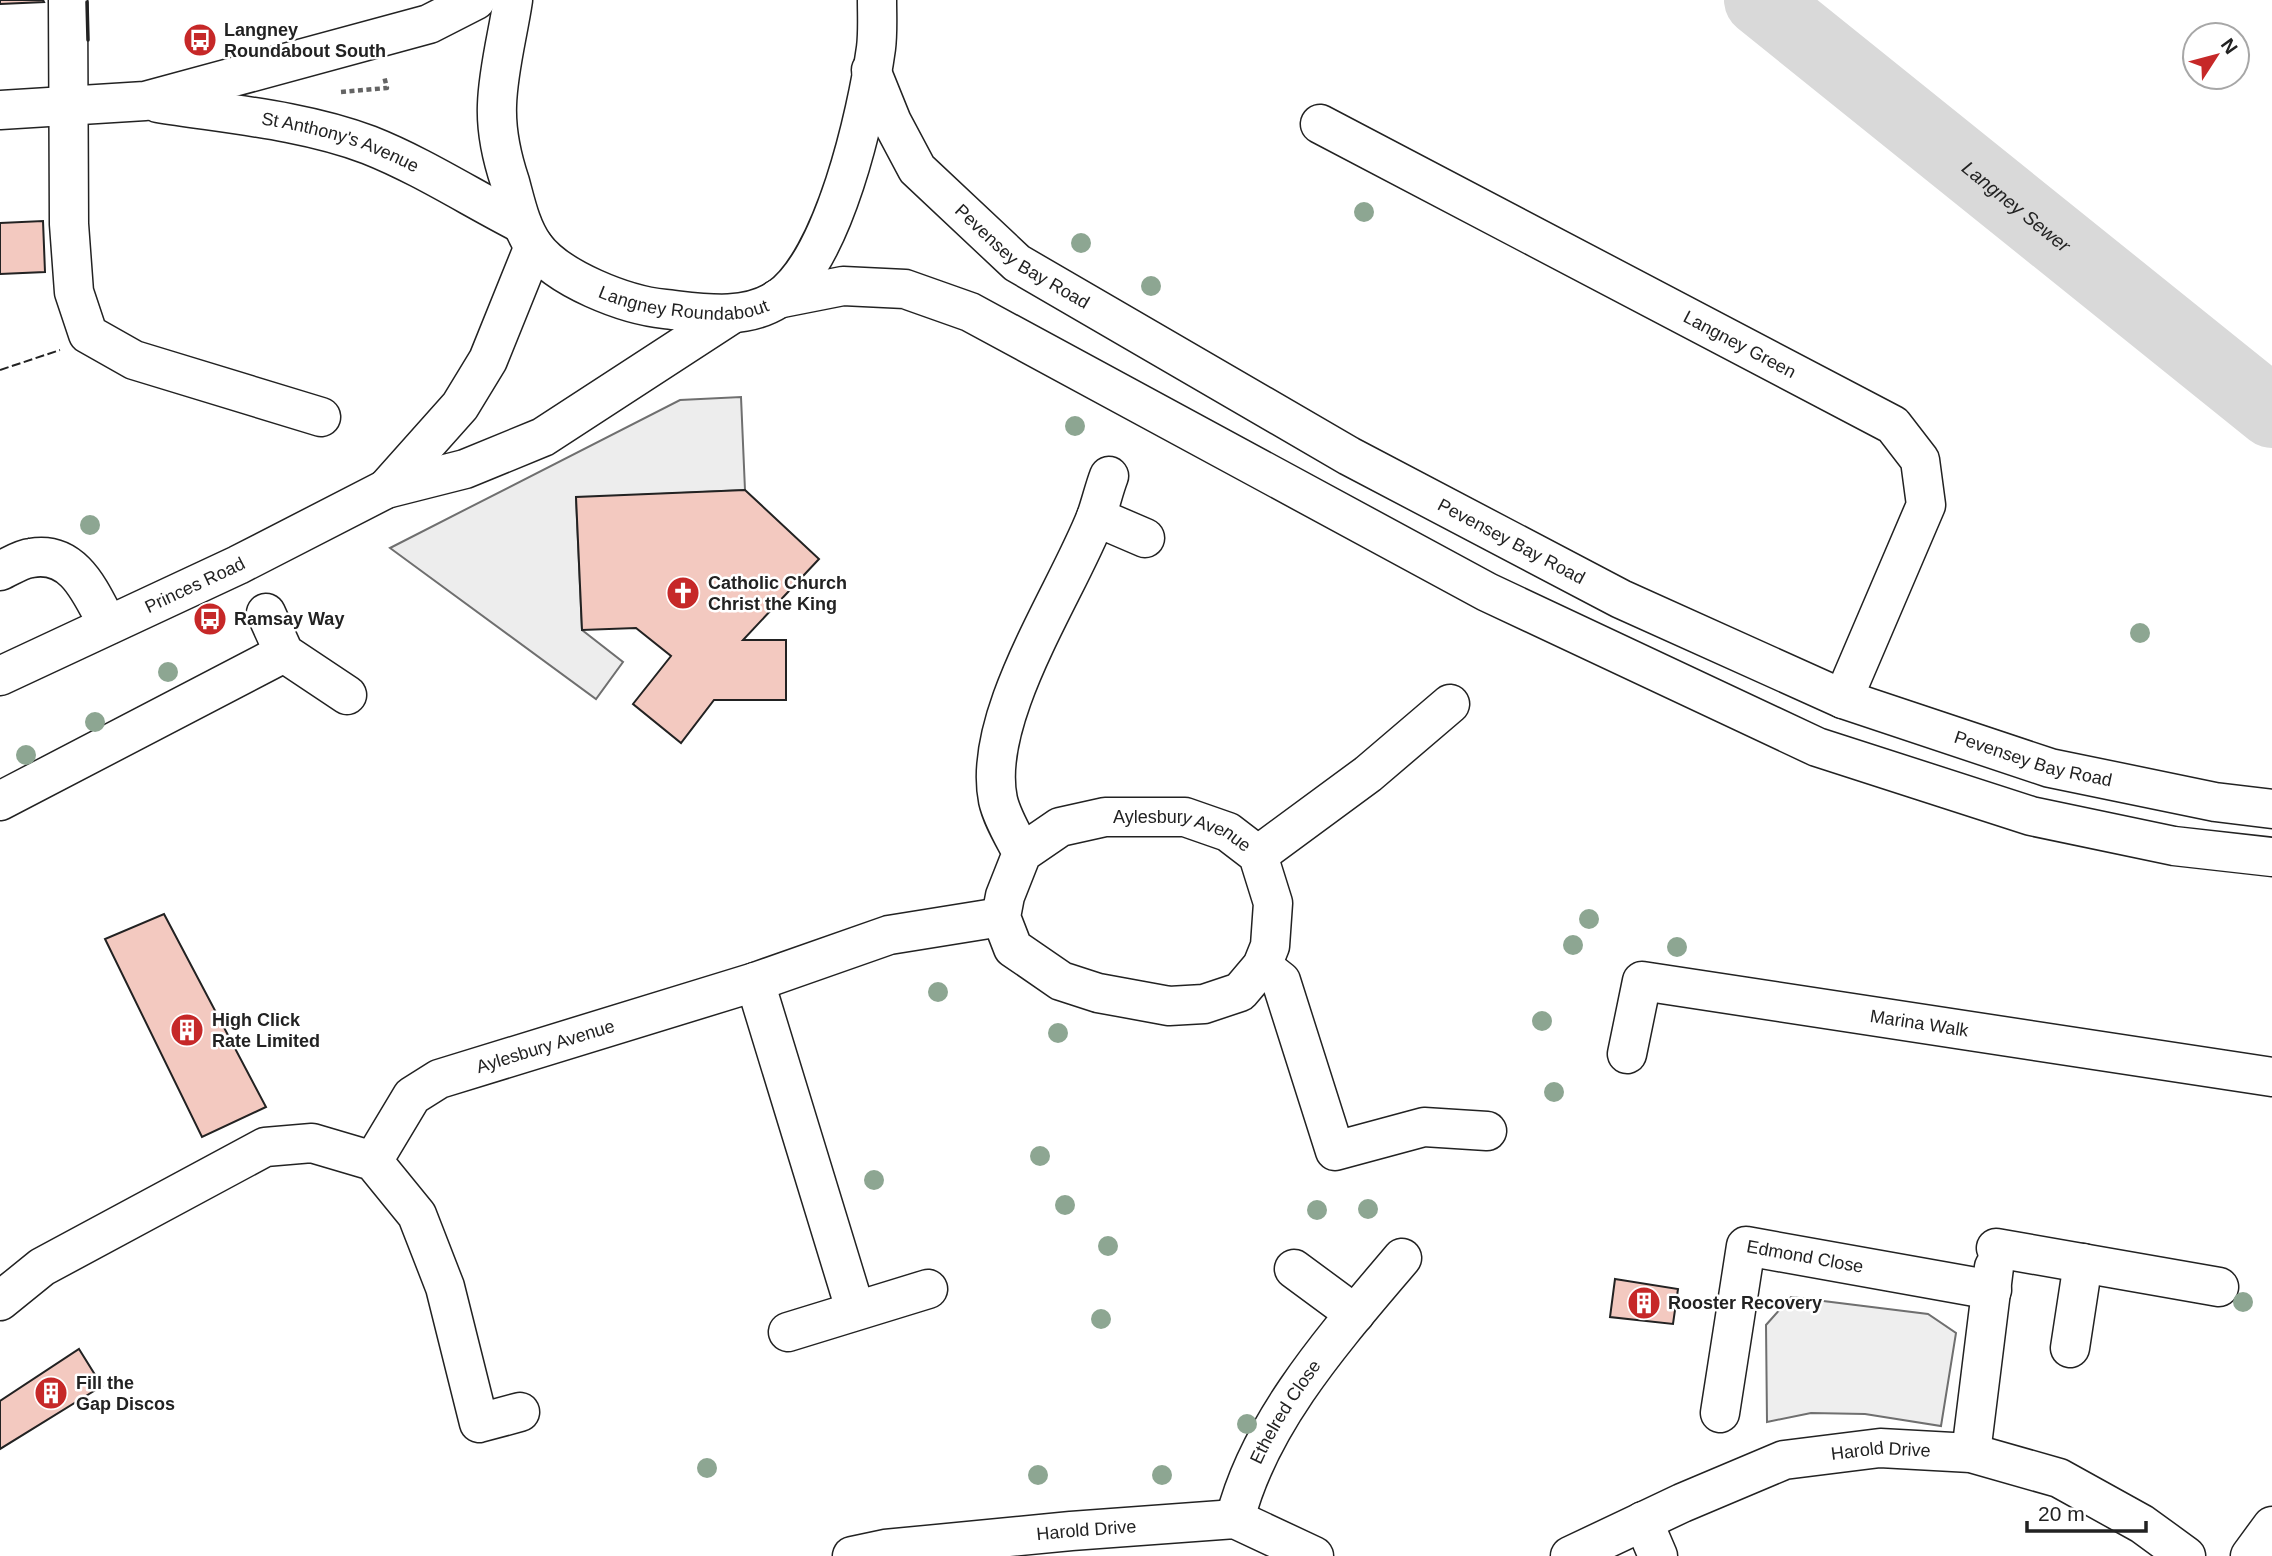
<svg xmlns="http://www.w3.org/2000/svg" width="2272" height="1556" font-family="Helvetica,sans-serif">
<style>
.green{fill:#eee;stroke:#6f6f6f;stroke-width:2}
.parking{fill:#ededed;stroke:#6f6f6f;stroke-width:2}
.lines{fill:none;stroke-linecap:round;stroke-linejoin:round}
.river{stroke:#d9d9d9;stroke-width:72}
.building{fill:#f3c9c0;stroke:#222;stroke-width:2}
.minor-casing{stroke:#222;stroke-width:41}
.major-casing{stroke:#222;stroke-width:41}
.path{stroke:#646464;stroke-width:4.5;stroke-dasharray:5 3.5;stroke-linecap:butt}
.minor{stroke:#fff;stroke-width:38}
.major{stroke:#fff;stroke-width:38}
.fence{stroke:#222;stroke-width:2;stroke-dasharray:9 3.5;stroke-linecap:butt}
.wall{stroke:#222;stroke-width:3.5}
.tree{fill:#8da692}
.labels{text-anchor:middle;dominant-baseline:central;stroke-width:5;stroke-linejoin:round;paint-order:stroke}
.poi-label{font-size:18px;font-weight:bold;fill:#222;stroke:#fff;text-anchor:start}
.street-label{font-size:18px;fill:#222;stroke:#fff}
.water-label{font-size:19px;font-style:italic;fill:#222;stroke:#fff}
</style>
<rect width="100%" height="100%" fill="#fff"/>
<path class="green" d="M1791,1297L1928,1314L1956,1333L1941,1426L1865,1414L1811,1413L1767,1422L1766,1325Z"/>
<path class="parking" d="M741,397L745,490L576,498L582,630L623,662L596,699L390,548L680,400Z"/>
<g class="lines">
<path class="river" id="s1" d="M1760,0L2272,412"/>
</g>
<g class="building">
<path d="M0,0H43L44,2L0,4Z"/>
<path d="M43,221L45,272L0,274V223Z"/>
<path d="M745,490L819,559L743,640H786V700H714L681,743L633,704L671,656L636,628L582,630L576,497Z"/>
<path d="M164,914L266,1107L202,1137L105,939Z"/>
<path d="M1615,1279L1678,1289L1673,1324L1610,1317Z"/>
<path d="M79,1349L102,1386L0,1449V1401Z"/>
</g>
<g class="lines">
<defs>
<g id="minor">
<path d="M68,0L69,224L74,292L88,334L134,360L321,417"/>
<path id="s2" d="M1320,124L1893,425L1920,460L1926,505L1843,699"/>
<path d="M386,489L460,406L488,360L534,246"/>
<path d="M1096,517L1145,538"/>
<path d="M0,571C9,567 21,559 31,558C75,550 91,594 108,625"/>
<path d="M266,613L284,653L347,695"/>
<path id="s3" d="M0,676L238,565L386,489L465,469L543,437L729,316"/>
<path d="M0,801L284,653"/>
<path id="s4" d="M1022,853L1060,827L1105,817H1185L1228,832L1258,855L1273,903L1270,946L1262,966L1240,992L1204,1004L1169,1006L1098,993L1061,981L1013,948L1001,917L1005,896L1022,853C1014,837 1002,818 998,800C981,717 1066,594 1096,517C1101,503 1104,489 1109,476"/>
<path d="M1258,855L1368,774L1450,704"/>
<path d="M1262,966L1281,981L1335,1151L1424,1127L1487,1131"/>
<path d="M755,982L855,1309"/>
<path id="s5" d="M1627,1054L1642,981L2272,1077"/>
<path id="s6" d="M373,1161L412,1096L439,1079L755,982L889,935L1001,917"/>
<path d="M1996,1248L2219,1287"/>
<path d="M1294,1269L1355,1314"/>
<path d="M0,1301L42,1267L265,1147L312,1143L373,1161L417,1215L445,1287L479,1423L520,1412"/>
<path d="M788,1332L928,1289"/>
<path d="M2070,1348L2083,1263"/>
<path id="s7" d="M1720,1413L1746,1246L1992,1290"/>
<path d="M1971,1453L1994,1267"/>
<path id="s8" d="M1235,1519C1260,1420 1337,1335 1402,1258"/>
<path d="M1643,1521L1658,1556"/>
<path id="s9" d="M852,1556L885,1549L1071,1531L1235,1519L1314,1556"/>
<path id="s10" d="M1570,1556L1682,1503L1784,1460L1880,1448L1971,1453L2059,1478L2142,1524L2186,1556"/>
<path d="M2250,1556L2272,1526"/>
</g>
<g id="major">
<path id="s11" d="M513,0C508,34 498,70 497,105C496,131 502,158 510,182C516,204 521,228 534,246C558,279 625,305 665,309C702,313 744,321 778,299C834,261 867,113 876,48C878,32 877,16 877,0"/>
<path id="s12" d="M871,70L892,122L917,169L1017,263L1349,456L1621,599L1843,699L2050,768L2215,802L2272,809"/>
<path id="s13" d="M158,103C227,114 303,120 369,145C422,166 471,198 522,224"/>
<path d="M0,110L145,101L429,24L476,0"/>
<path d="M777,299L843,286L905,289L970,312L1487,592L1817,747L2031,816L2174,846L2272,857"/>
</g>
</defs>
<use href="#minor" class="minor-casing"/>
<use href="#major" class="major-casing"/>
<path class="path" d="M341,92L387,88L384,76"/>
<use href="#minor" class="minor"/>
<use href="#major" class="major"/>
<path class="fence" d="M0,370L60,350"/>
<path class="wall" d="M87,2L88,40"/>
</g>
<g class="tree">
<circle cx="1364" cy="212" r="10"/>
<circle cx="1081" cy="243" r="10"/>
<circle cx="1151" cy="286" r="10"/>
<circle cx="1075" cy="426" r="10"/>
<circle cx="90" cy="525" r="10"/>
<circle cx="2140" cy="633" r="10"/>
<circle cx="168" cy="672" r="10"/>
<circle cx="95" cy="722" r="10"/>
<circle cx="26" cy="755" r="10"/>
<circle cx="1589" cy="919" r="10"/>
<circle cx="1573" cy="945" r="10"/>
<circle cx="1677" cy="947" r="10"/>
<circle cx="938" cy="992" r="10"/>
<circle cx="1542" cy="1021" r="10"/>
<circle cx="1058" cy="1033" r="10"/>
<circle cx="1554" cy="1092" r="10"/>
<circle cx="1040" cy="1156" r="10"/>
<circle cx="874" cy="1180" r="10"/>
<circle cx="1065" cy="1205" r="10"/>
<circle cx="1368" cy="1209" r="10"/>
<circle cx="1317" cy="1210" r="10"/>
<circle cx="1108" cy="1246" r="10"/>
<circle cx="2243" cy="1302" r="10"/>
<circle cx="1101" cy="1319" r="10"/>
<circle cx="1247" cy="1424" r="10"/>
<circle cx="707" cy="1468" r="10"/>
<circle cx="1038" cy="1475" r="10"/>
<circle cx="1162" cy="1475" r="10"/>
</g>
<defs>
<symbol id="bus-disc" viewBox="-11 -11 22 22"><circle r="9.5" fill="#c62828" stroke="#fff"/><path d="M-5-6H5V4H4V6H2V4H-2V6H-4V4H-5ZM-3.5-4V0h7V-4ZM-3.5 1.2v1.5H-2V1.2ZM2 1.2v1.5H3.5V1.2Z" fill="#fff"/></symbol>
<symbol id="church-disc" viewBox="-11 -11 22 22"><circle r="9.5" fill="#c62828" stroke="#fff"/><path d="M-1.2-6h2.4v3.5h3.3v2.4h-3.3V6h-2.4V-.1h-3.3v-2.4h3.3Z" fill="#fff"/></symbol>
<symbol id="building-disc" viewBox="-11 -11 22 22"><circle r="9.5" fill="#c62828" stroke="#fff"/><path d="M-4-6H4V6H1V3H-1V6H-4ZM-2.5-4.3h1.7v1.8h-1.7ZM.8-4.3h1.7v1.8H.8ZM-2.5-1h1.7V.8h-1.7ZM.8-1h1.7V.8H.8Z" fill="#fff"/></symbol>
</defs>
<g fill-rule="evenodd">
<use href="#bus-disc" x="181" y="21" width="38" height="38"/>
<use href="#church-disc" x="664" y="574" width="38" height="38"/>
<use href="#bus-disc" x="191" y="600" width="38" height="38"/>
<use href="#building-disc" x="168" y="1011" width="38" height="38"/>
<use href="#building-disc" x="1625" y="1284" width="38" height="38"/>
<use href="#building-disc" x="32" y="1374" width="38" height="38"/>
</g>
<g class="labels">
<g class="poi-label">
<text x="224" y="30">Langney<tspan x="224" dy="21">Roundabout South</tspan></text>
<text x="708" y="583">Catholic Church<tspan x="708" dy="21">Christ the King</tspan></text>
<text x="234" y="619">Ramsay Way</text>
<text x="212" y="1020">High Click<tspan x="212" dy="21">Rate Limited</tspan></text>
<text x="1668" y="1303">Rooster Recovery</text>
<text x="76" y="1383">Fill the<tspan x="76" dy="21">Gap Discos</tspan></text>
</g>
<g class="street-label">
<text stroke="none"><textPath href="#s13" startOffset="187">St Anthony's Avenue</textPath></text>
<text stroke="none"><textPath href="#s12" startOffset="247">Pevensey Bay Road</textPath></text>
<text stroke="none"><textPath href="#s11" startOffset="420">Langney Roundabout</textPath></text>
<text stroke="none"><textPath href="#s2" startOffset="474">Langney Green</textPath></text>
<text stroke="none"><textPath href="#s12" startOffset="814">Pevensey Bay Road</textPath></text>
<text stroke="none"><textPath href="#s3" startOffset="215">Princes Road</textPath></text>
<text stroke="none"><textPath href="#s12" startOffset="1381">Pevensey Bay Road</textPath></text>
<text stroke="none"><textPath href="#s4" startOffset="172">Aylesbury Avenue</textPath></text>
<text stroke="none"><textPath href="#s5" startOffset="355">Marina Walk</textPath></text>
<text stroke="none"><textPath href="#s6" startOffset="219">Aylesbury Avenue</textPath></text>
<text stroke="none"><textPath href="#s7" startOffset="229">Edmond Close</textPath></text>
<text stroke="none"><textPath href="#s8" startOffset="119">Ethelred Close</textPath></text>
<text stroke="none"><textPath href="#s10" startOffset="332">Harold Drive</textPath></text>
<text stroke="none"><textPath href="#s9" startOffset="236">Harold Drive</textPath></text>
</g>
<g class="water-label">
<text stroke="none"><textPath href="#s1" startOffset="329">Langney Sewer</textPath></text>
</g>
</g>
<g transform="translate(2216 56) rotate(54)"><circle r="33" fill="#ffffff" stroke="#a7a7a7" stroke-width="2"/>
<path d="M0-5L12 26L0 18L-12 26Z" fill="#c62828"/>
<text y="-10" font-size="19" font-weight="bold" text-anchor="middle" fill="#222222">N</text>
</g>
<path d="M2027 1521v10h119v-10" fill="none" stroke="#222222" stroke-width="3.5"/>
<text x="2038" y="1521" font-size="21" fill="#222222" stroke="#ffffff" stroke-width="5" paint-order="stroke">20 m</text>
</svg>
